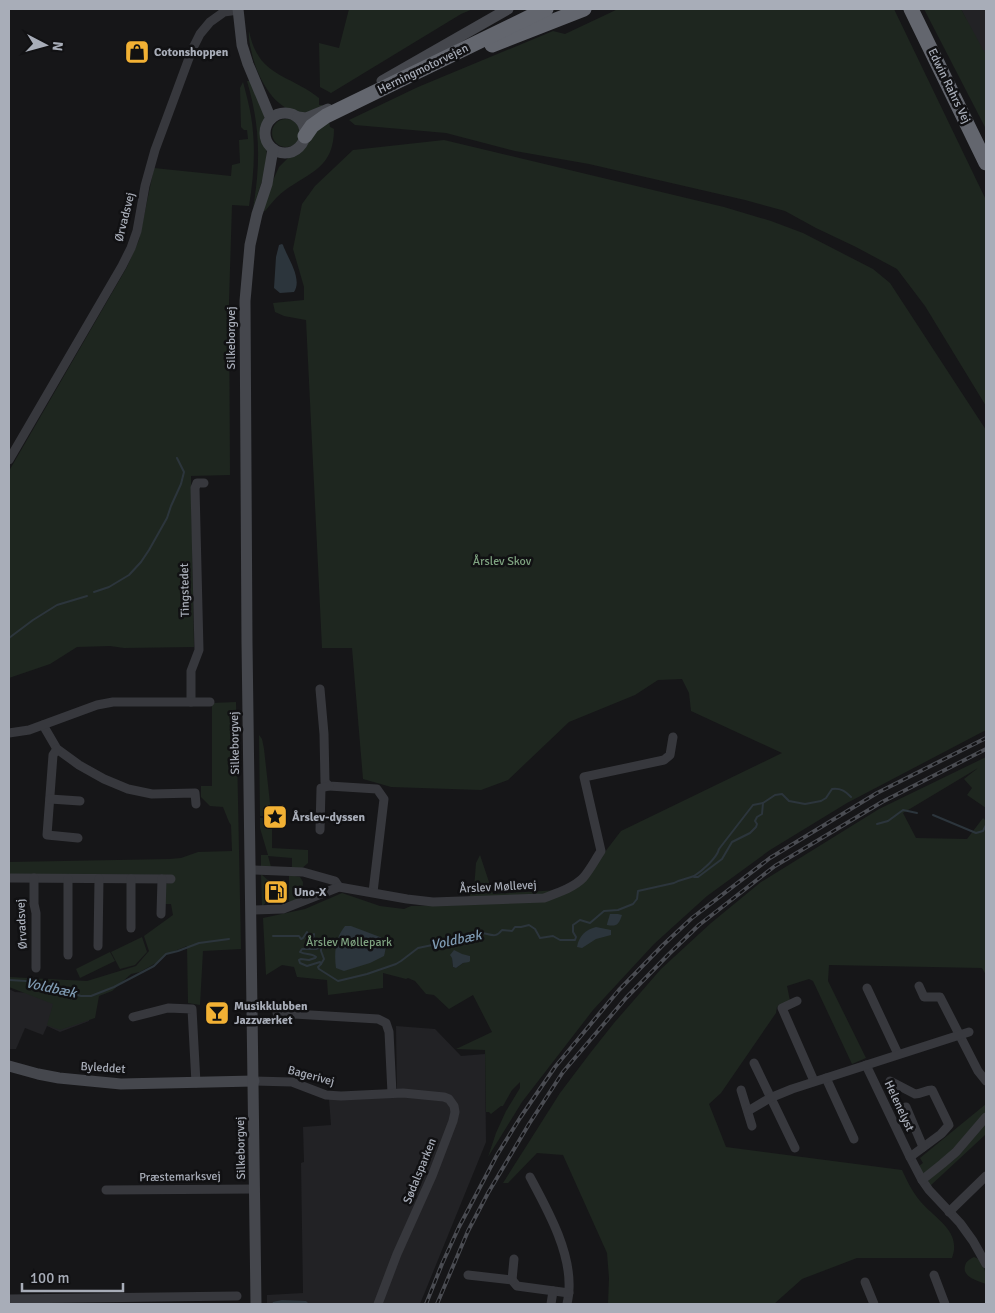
<svg xmlns="http://www.w3.org/2000/svg" width="995" height="1313" font-family="Signika,sans-serif">
<style>
.built{fill:#222225}
.green{fill:#1e261f;fill-rule:evenodd}
.water{fill:#2c353c}
.lines{fill:none;stroke-linecap:round;stroke-linejoin:round}
.stream{stroke:#2c353c;stroke-width:2}
.street{stroke:#37383d;stroke-width:9}
.secondary{stroke:#45474d;stroke-width:11}
.highway{stroke:#63666e;stroke-width:15}
.rail-casing{stroke:#4a4c52;stroke-width:4}
.rail{stroke:#111113;stroke-width:2;stroke-dasharray:5.5;stroke-linecap:butt}
.labels{text-anchor:middle;dominant-baseline:central;stroke-width:5;stroke-linejoin:round;paint-order:stroke}
.poi-label{font-size:12px;font-weight:bold;fill:#a8adb8;stroke:#111113;text-anchor:start}
.street-label{font-size:12px;fill:#a8adb8;stroke:#111113}
.park-label{font-size:12px;fill:#7fa381;stroke:#111113}
.water-label{font-size:14px;font-style:italic;fill:#7f9bb3;stroke:#111113}
</style>
<rect width="100%" height="100%" fill="#161618"/>
<g class="built">
<path d="M961,9H986V60Z"/>
<path d="M9,989L15,992L60,995L92,1005L89,1021L60,1032L47,1026L43,1035L25,1028L16,1049H9Z"/>
<path d="M396,1026L435,1029L461,1056L485,1054L486,1142L420,1304H267V1295L303,1293L301,1163L304,1162L303,1127L331,1125L329,1099L397,1096Z"/>
</g>
<g class="green">
<path d="M349,9H473L461,14L331,93L320,87L319,43L339,48Z"/>
<path d="M618,9H894L986,200V406L925,306L897,269L856,247L816,228L785,211L745,200L589,164L515,151L446,133L355,125L349,120L418,87L553,31L565,34Z"/>
<path d="M924,9H961L986,55V129Z"/>
<path d="M249,31C258,75 284,73 315,95L319,98V105H322L323,108C286,126 262,90 253,58C251,49 248,40 249,31Z"/>
<path d="M247,81H253L263,102L265,122L263,127L262,136L267,147L265,172L253,208C261,163 260,125 247,81Z"/>
<path d="M243,82C246,93 249,105 251,116C256,146 254,176 249,206L232,205L229,301L230,475L191,476L194,647L124,648L110,646L77,647L50,664L9,678V471L127,267L139,240L154,168L231,176L232,165L240,163L239,140L248,139L247,130H244L241,127L240,88Z"/>
<circle cx="286" cy="133" r="14"/>
<path d="M329,121L330,127L334,129C334,168 310,172 284,191C276,197 271,204 265,211H263L270,187L279,167L289,157L300,152L306,146L310,133Z"/>
<path d="M444,140L724,207L771,221L803,233L873,269L890,283L986,430V730L847,803L770,850L707,896L654,944L593,1010L522,1102L488,1157L496,1133L506,1111L520,1088V1082L512,1090L503,1106H501L491,1114L489,1112H486L485,1050L456,1049L492,1032L473,995L449,1009L434,995L426,994L415,981L408,978L406,979L383,973V988L328,995L327,980L297,977L294,967L282,965L266,975L263,918L305,909L342,893L380,906L404,909L411,906L449,905L467,900L474,889L476,863L480,855L493,894L559,890L588,874L621,831L782,753L691,711L689,693L682,679L658,680L635,695L569,722L508,780L481,790L391,787L363,779L352,648H322L306,320L284,316L275,312L273,303L304,300V287L293,249L302,204L315,186L353,150ZM455,951L462,955L470,956V960L463,963L456,968L453,967L452,958Z"/>
<path d="M236,702L241,949L203,951L200,1005L188,1003L187,946L167,954L156,963L140,972L131,974L112,991L99,996L95,1018L60,1030L47,1025L53,1004L9,987V977L87,981L136,966L149,951L144,936L173,915L171,904H165V884L172,883V875L9,874V862L170,859L181,858L198,852L232,851L231,825L229,822L223,807L210,806L201,797V786H212V703Z"/>
<path d="M259,735L262,739L264,749L271,812L279,813L287,821L272,822V848L308,850V863L301,869L292,868V858L268,856L271,867L261,866V855H268L260,828V818H272L271,816H260Z"/>
<path d="M986,757V808L967,795L972,788L964,779L978,768L903,813L916,838L967,839L983,818L986,821V975L982,968L829,965L828,981L866,1058L852,1064L813,981L809,979L787,986L790,1001L777,1007L776,1013L721,1093L709,1104L726,1147L902,1170C907,1181 912,1191 920,1201C935,1219 962,1231 952,1258H857L802,1279L774,1304H608L609,1278L607,1253L563,1155L537,1153L508,1183H503L560,1093L591,1052L614,1023L661,969L711,923L761,882L879,809Z"/>
<path d="M261,874L269,881V899L262,907Z"/>
<path d="M289,875L300,877L303,882L302,898L289,902Z"/>
<path d="M142,937L147,952L135,965L120,969L111,952Z"/>
<path d="M110,952L115,961L80,978L76,969Z"/>
<path d="M986,1104V1112L949,1154L926,1174L922,1173L919,1166L923,1163L920,1158Z"/>
<path d="M986,1120V1134L930,1186L928,1183L929,1178Z"/>
<path d="M974,1257C985,1260 986,1274 986,1284C978,1281 962,1277 965,1266C966,1261 970,1259 974,1257Z"/>
</g>
<g class="water">
<path d="M282,244L283,245C287,257 303,279 294,292L280,293L274,288L276,257L279,245Z"/>
<path d="M610,914H618L622,915C619,924 617,927 607,925V924Z"/>
<path d="M345,926H351L380,937C387,943 386,948 384,956L370,963L344,971L336,968C334,953 335,938 345,926Z"/>
<path d="M596,927L611,930V935L596,939L582,948L577,947C579,936 585,930 596,927Z"/>
<path d="M454,950L462,954L470,956V961L469,962L463,963L456,968L453,967L452,958L450,955Z"/>
<path d="M282,1300L306,1301L309,1304H272L273,1302Z"/>
</g>
<g class="lines">
<g class="stream">
<path d="M94,592L109,587L129,575L141,562L149,550L167,518L171,506L181,484L184,472L177,458"/>
<path d="M9,638L33,620L57,605L87,596"/>
<path d="M933,815L976,833L983,831L986,825"/>
<path d="M877,824L888,821L903,810L917,813"/>
<path d="M694,877H698L722,859L732,842L750,833L756,827L757,824L755,821L757,817L762,814L763,803"/>
<path d="M273,936H299L301,939L303,938L307,932L308,935L307,940L309,942L314,934L313,943H315L320,939L321,940V947L316,949H302L300,952C305,955 312,953 316,957L315,958L309,960L301,959L299,960L300,963L307,966L320,962L321,964L318,967L319,969L338,981L367,974L396,964L401,961L418,948L461,939H472L483,933C492,935 496,938 502,930L512,931L515,927H521L529,925L535,929L540,938L553,936L560,940H575L576,937L573,932V925L580,920L590,923L604,911L618,910L633,904L637,899L638,891L674,883C681,879 687,879 694,876C702,871 717,858 719,849L753,805L763,803L775,795L782,794L789,801L805,804L821,801L826,798L832,789C841,788 845,791 851,797"/>
<path d="M321,948V951L324,959L321,964"/>
<path d="M9,980L26,981L81,996H91L114,987L154,966L166,954L178,951L199,943L229,939"/>
</g>
<g class="street">
<path d="M9,460L122,266L131,248L137,231L145,186L155,150L192,50L200,34L210,22L224,12L238,10"/>
<path d="M320,689L324,734L325,782L329,786L377,789L384,799L373,892"/>
<path d="M191,702V671L199,650L195,488L197,483H204"/>
<path d="M43,725L57,749L79,765L104,779L128,789L152,794L195,793L196,804"/>
<path d="M9,733L29,730L97,705L113,702H210"/>
<path d="M57,749L53,755L47,835L78,838"/>
<path d="M50,799L80,801"/>
<path d="M320,830L321,788L329,786"/>
<path d="M251,870L303,872L335,881L339,887"/>
<path d="M9,878L171,879"/>
<path d="M34,878V904L36,913V968"/>
<path d="M251,910L283,909L339,887L407,899L433,902L544,898C557,893 573,888 583,878C590,870 595,860 601,851L584,777L664,760L670,755L673,737"/>
<path d="M161,914L162,879"/>
<path d="M131,928V879"/>
<path d="M98,946L99,879"/>
<path d="M68,955V879"/>
<path d="M919,986L924,997H940L978,1071L986,1081"/>
<path d="M867,988L898,1054"/>
<path d="M797,1001L782,1008L814,1081"/>
<path d="M277,1013L378,1019L386,1023L389,1032L392,1093"/>
<path d="M133,1017L168,1008L192,1009L196,1083"/>
<path d="M754,1063L795,1148"/>
<path d="M866,1065L910,1157L922,1180L929,1190L960,1223L973,1241L986,1264"/>
<path d="M826,1078L854,1139"/>
<path d="M254,1081L292,1082L326,1095L341,1096L403,1093L444,1097L449,1099L454,1106L455,1112L453,1121L432,1176L397,1254L378,1304"/>
<path d="M890,1081L915,1094C921,1094 926,1090 932,1090L949,1125L941,1134L910,1157"/>
<path d="M741,1090L752,1126"/>
<path d="M906,1107L923,1147"/>
<path d="M748,1111L770,1098L792,1089L969,1032"/>
<path d="M530,1177C547,1209 571,1251 569,1289C569,1294 568,1299 567,1304"/>
<path d="M922,1180L942,1164L956,1152L986,1117"/>
<path d="M106,1190L255,1189"/>
<path d="M949,1212L986,1176"/>
<path d="M468,1275L512,1280L517,1286L569,1293"/>
<path d="M934,1275L945,1304"/>
<path d="M512,1280L514,1259"/>
<path d="M865,1282L874,1304"/>
<path d="M9,1299L237,1296"/>
<path d="M551,1304L553,1291"/>
</g>
<g class="secondary">
<path d="M238,9L242,45L248,64L271,119"/>
<path d="M382,81L508,9"/>
<circle cx="285" cy="133" r="20"/>
<path d="M298,117L306,118L328,109"/>
<path d="M9,1066L38,1074L59,1078L121,1084L254,1081"/>
<path d="M256,1304L247,643L245,301L250,245L257,214L267,184L273,149"/>
</g>
<g class="highway">
<path d="M911,9L986,163"/>
<path d="M492,45L584,9"/>
<path d="M305,136L312,126L326,116L546,9"/>
</g>
<defs>
<g id="rail">
<path d="M426,1304L442,1264L459,1227L497,1155L520,1118L555,1067L619,990L663,945L692,918L770,858L877,793L986,738"/>
<path d="M437,1304L468,1231L488,1193L529,1124L563,1072L626,998L669,954L699,925L775,866L882,802L986,749"/>
</g>
</defs>
<use href="#rail" class="rail-casing"/>
<use href="#rail" class="rail"/>
</g>
<defs>
<symbol id="shop-square" viewBox="-11 -11 22 22"><rect x="-9" y="-9" width="18" height="18" rx="4" fill="#f2b134" stroke="#111113"/><path d="M-5-2.5h2.3a2.7 3.5 0 0 1 5.4 0H5L5.5 6h-11ZM-1.5-2.5h3a1.5 2.3 0 0 0-3 0Z" fill="#111"/></symbol>
<symbol id="sight-square" viewBox="-11 -11 22 22"><rect x="-9" y="-9" width="18" height="18" rx="4" fill="#f2b134" stroke="#111113"/><path d="M0-6L1.8-2.2L6-1.7L2.9 1.2L3.7 5.4L0 3.3L-3.7 5.4L-2.9 1.2L-6-1.7L-1.8-2.2Z" fill="#111"/></symbol>
<symbol id="fuel-square" viewBox="-11 -11 22 22"><rect x="-9" y="-9" width="18" height="18" rx="4" fill="#f2b134" stroke="#111113"/><path d="M-5.5-6h7V0h2V4h1.3V-2.5L3-4.5l.8-.8L6-3V5H2.5V1h-1V6h-7ZM-4.2-4.7v3.2H.2V-4.7Z" fill="#111"/></symbol>
<symbol id="bar-square" viewBox="-11 -11 22 22"><rect x="-9" y="-9" width="18" height="18" rx="4" fill="#f2b134" stroke="#111113"/><path d="M-6-5H6L.8 .8V4.5H3.5V6h-7V4.5H-.8V.8Z" fill="#111"/></symbol>
</defs>
<g fill-rule="evenodd">
<use href="#shop-square" x="123" y="38" width="28" height="28"/>
<use href="#sight-square" x="261" y="803" width="28" height="28"/>
<use href="#fuel-square" x="262" y="878" width="28" height="28"/>
<use href="#bar-square" x="203" y="999" width="28" height="28"/>
</g>
<g class="labels">
<g class="poi-label">
<text x="154" y="52">Cotonshoppen</text>
<text x="292" y="817">Årslev-dyssen</text>
<text x="294" y="892">Uno-X</text>
<text x="234" y="1006">Musikklubben<tspan x="234" dy="14">Jazzværket</tspan></text>
</g>
<g class="street-label">
<text transform="translate(423 69) rotate(-26)">Herningmotorvejen</text>
<text transform="translate(949 86) rotate(64)">Edwin Rahrs Vej</text>
<text transform="translate(125 217) rotate(-76)">Ørvadsvej</text>
<text transform="translate(231 338) rotate(-90)">Silkeborgvej</text>
<text transform="translate(185 590) rotate(-91)">Tingstedet</text>
<text transform="translate(235 743) rotate(-91)">Silkeborgvej</text>
<text transform="translate(498 887) rotate(-3)">Årslev Møllevej</text>
<text transform="translate(22 924) rotate(-93)">Ørvadsvej</text>
<text transform="translate(103 1068) rotate(4)">Byleddet</text>
<text transform="translate(311 1076) rotate(15)">Bagerivej</text>
<text transform="translate(899 1106) rotate(65)">Helenelyst</text>
<text transform="translate(241 1148) rotate(-91)">Silkeborgvej</text>
<text transform="translate(420 1171) rotate(-68)">Sødalsparken</text>
<text transform="translate(180 1177) rotate(-1)">Præstemarksvej</text>
</g>
<g class="park-label">
<text x="502" y="561">Årslev Skov</text>
<text x="349" y="942">Årslev Møllepark</text>
</g>
<g class="water-label">
<text transform="translate(456 940) rotate(-12)">Voldbæk</text>
<text transform="translate(51 988) rotate(12)">Voldbæk</text>
</g>
</g>
<rect width="995" height="1313" fill="none" stroke="#a8adb8" stroke-width="20"/>
<g transform="translate(45 45) rotate(96)" stroke="#111113" stroke-width="4" paint-order="stroke">
<path d="M0-4L9 19L0 12L-9 19Z" fill="#a8adb8"/>
<text y="-8" font-size="14" font-weight="bold" text-anchor="middle" fill="#a8adb8">N</text>
</g>
<path d="M22 1283v8h101v-8" fill="none" stroke="#a8adb8" stroke-width="2.5"/>
<text x="30" y="1283" font-size="15" fill="#a8adb8" stroke="#111113" stroke-width="4" paint-order="stroke">100 m</text>
</svg>
